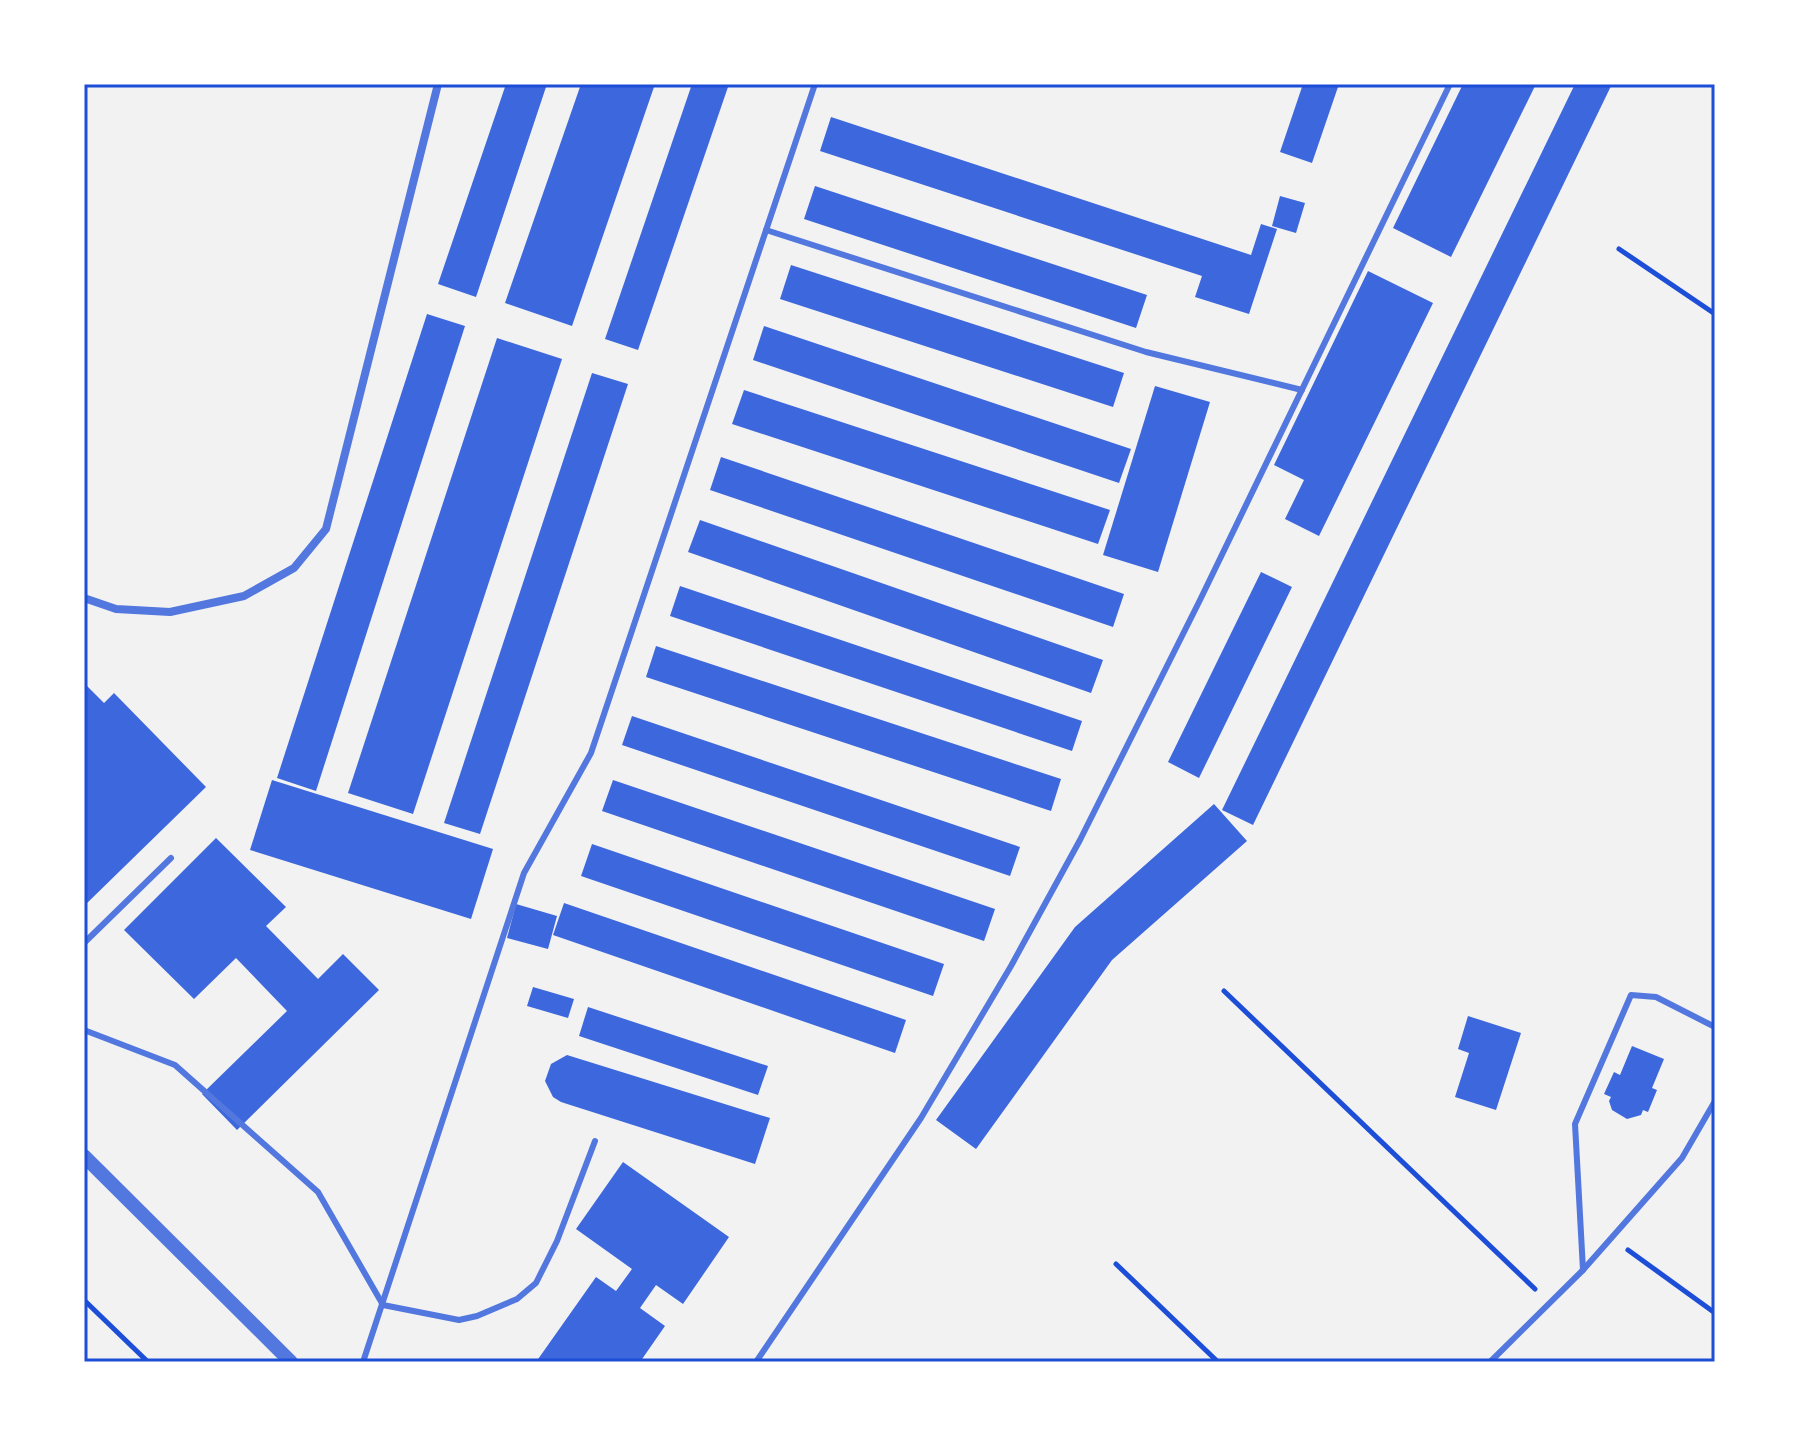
<svg xmlns="http://www.w3.org/2000/svg" width="1799" height="1446" font-family="Roboto,sans-serif">
<style>
.building{fill:#3d67dc}
.lines{fill:none;stroke-linecap:round;stroke-linejoin:round}
.path{stroke:#1d4ed8;stroke-width:5}
.service{stroke:#5277de;stroke-width:6}
.minor{stroke:#5277de;stroke-width:8}
.tertiary{stroke:#5277de;stroke-width:14}
.neatline{fill:none;stroke:#1d4ed8;stroke-width:3}
</style>
<rect width="100%" height="100%" fill="#f2f2f2"/>
<g class="building">
<path d="M506,84H547L476,297L438,284Z"/>
<path d="M581,84H655L572,326L505,303Z"/>
<path d="M692,84H729L638,350L605,339Z"/>
<path d="M1303,84H1339L1312,163L1280,152Z"/>
<path d="M1463,84H1536L1451,257L1393,228Z"/>
<path d="M1575,84H1612L1253,825L1222,810Z"/>
<path d="M831,117L1251,255L1261,224L1277,229L1249,314L1195,297L1202,276L820,151Z"/>
<path d="M815,186L1147,295L1136,328L804,219Z"/>
<path d="M1280,196L1305,203L1296,233L1272,226Z"/>
<path d="M791,265L1124,373L1113,407L780,299Z"/>
<path d="M1368,271L1433,303L1319,536L1285,519L1304,480L1274,465Z"/>
<path d="M427,314L465,326L316,791L277,778Z"/>
<path d="M764,326L1131,449L1119,483L753,360Z"/>
<path d="M497,338L562,359L413,814L348,793Z"/>
<path d="M592,373L628,384L480,834L444,823Z"/>
<path d="M1155,386L1210,402L1158,572L1103,555Z"/>
<path d="M744,390L1110,510L1098,544L732,424Z"/>
<path d="M721,457L1124,594L1113,627L710,490Z"/>
<path d="M700,520L1103,660L1091,693L688,552Z"/>
<path d="M1261,572L1292,587L1199,778L1168,762Z"/>
<path d="M680,586L1082,721L1072,751L670,616Z"/>
<path d="M656,646L1061,779L1051,811L646,677Z"/>
<path d="M84,683L104,703L114,693L206,787L84,906Z"/>
<path d="M632,716L1020,847L1010,876L622,745Z"/>
<path d="M272,780L493,849L471,919L250,850Z"/>
<path d="M613,780L995,909L984,941L602,811Z"/>
<path d="M1214,804L1247,841L1112,960L976,1149L936,1120L1075,927Z"/>
<path d="M216,838L286,907L266,926L318,979L343,954L379,990L237,1130L202,1094L287,1011L236,958L194,999L124,930Z"/>
<path d="M592,844L944,964L933,996L581,876Z"/>
<path d="M564,903L906,1020L895,1053L553,935Z"/>
<path d="M516,904L557,916L548,949L507,938Z"/>
<path d="M533,987L574,999L568,1018L527,1006Z"/>
<path d="M588,1007L768,1066L758,1095L579,1036Z"/>
<path d="M1468,1016L1521,1033L1496,1110L1455,1097L1469,1053L1458,1049Z"/>
<path d="M1632,1046L1664,1059L1652,1088L1657,1090L1648,1112L1643,1110L1641,1115L1627,1119L1612,1110L1609,1101L1611,1097L1604,1094L1614,1072L1620,1075Z"/>
<path d="M567,1055L770,1118L755,1164L561,1102L553,1097L545,1081L551,1064Z"/>
<path d="M623,1162L729,1237L683,1304L656,1285L640,1308L665,1326L640,1362H536L596,1277L616,1291L632,1269L576,1229Z"/>
</g>
<g class="lines">
<g class="path">
<path d="M1619,249L1715,314"/>
<path d="M1224,991L1535,1289"/>
<path d="M1628,1250L1715,1313"/>
<path d="M1116,1264L1218,1362"/>
<path d="M84,1300L148,1362"/>
</g>
<g class="service">
<path d="M766,230L1146,352L1302,390"/>
<path d="M84,943L171,858"/>
<path d="M84,1030L175,1065L318,1192L383,1305L459,1320L477,1316L517,1299L536,1283L557,1241L595,1141"/>
<path d="M1583,1270L1682,1158L1715,1101"/>
<path d="M363,1362L524,873L591,753L815,84"/>
<path d="M756,1362L921,1118L1011,966L1080,840L1200,600L1450,84"/>
<path d="M1490,1362L1583,1270L1575,1124L1631,995L1656,997L1715,1027"/>
</g>
<path class="minor" d="M84,598L116,609L170,612L244,596L294,568L326,529L438,84"/>
<path class="tertiary" d="M84,1156L291,1362"/>
</g>
<rect width="1799" height="1446" fill="none" stroke="#ffffff" stroke-width="172"/>
<rect x="86" y="86" width="1627" height="1274" class="neatline"/>
</svg>
